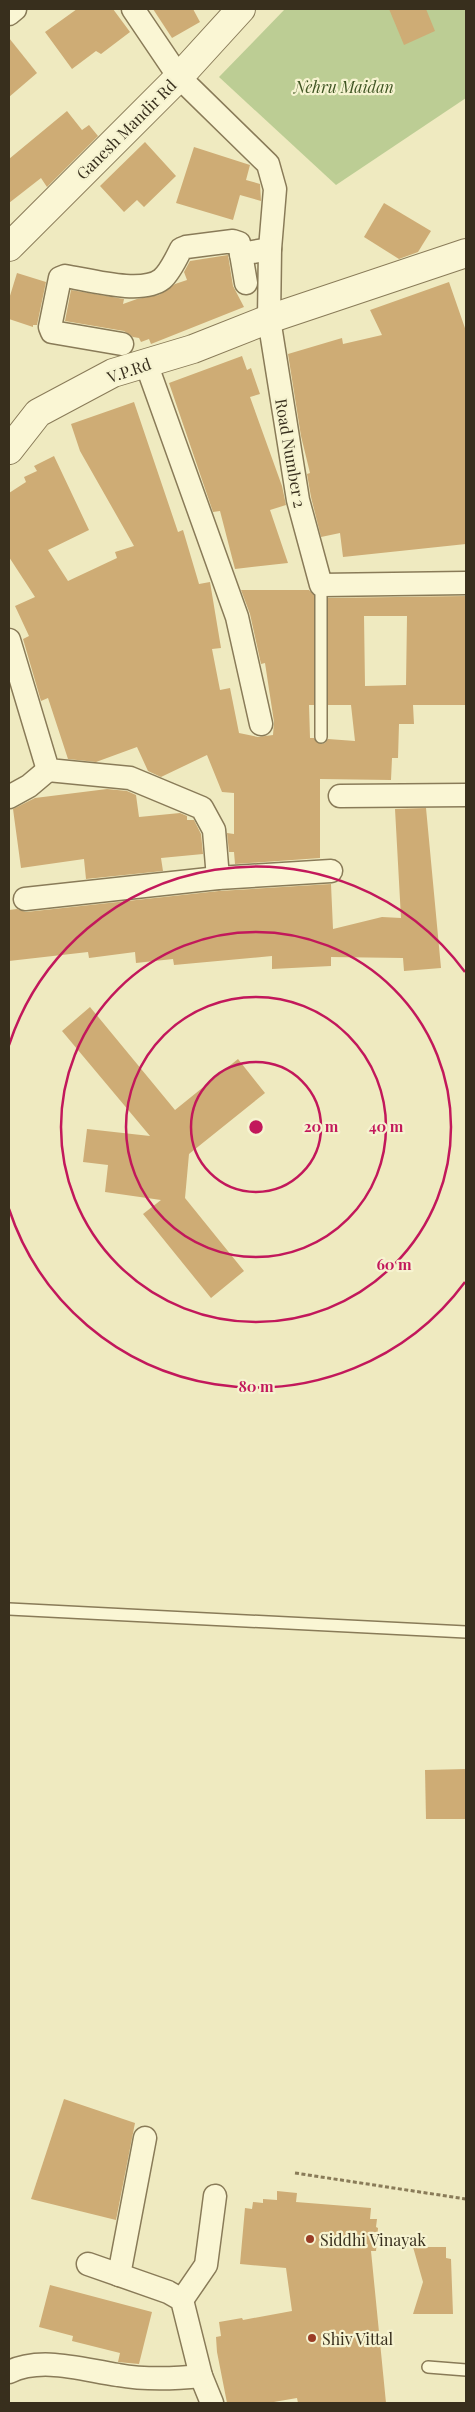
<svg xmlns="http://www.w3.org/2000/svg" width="475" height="2412" font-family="'Playfair Display',serif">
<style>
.green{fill:#bccd94}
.building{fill:#ceac75;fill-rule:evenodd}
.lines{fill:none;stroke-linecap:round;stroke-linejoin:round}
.service-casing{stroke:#897b58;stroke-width:14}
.minor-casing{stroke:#897b58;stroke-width:25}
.tertiary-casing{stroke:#897b58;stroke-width:30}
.path{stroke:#897b58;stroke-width:3;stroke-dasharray:4 2.5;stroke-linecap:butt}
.service{stroke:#faf6d4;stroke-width:11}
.minor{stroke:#faf6d4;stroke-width:22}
.tertiary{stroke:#faf6d4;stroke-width:28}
.ring{fill:none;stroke:#c2185b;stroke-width:2.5}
.poi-dot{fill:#9a3c26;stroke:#f6f3d0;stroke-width:2}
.labels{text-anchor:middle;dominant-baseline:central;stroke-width:4.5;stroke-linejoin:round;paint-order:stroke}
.park-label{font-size:16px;font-style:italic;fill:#3f5523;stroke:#f6f3d0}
.street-label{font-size:16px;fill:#382f1d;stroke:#f6f3d0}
.poi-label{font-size:16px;fill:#382f1d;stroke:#f6f3d0;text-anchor:start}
.centre{fill:#c2185b;stroke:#f6f3d0;stroke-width:2.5}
.ring-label{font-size:15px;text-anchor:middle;font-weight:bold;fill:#c2185b;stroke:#f6f3d0;stroke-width:4.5;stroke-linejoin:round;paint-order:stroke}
</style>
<rect width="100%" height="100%" fill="#efeac0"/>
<path class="green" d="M285,9H466V98L336,185L219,77Z"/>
<g class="building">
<path d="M77,9H113L130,32L101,54L96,51L72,69L45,32Z"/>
<path d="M153,9H193L200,22L172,38Z"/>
<path d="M389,9H426L435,31L404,45Z"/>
<path d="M9,38L37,73L9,97Z"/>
<path d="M67,111L82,130L89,125L98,136L47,187L41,178L9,203V159Z"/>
<path d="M145,142L176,176L144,207L137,200L124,212L100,186Z"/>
<path d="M194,147L250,165L246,180L260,184L261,201L240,195L233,220L176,203Z"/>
<path d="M384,203L431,231L418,252L399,259L364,237Z"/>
<path d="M228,255L233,286L244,307L151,344L149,339L141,342L139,338L133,337L124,331L65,321L71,290L124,299L123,304L137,299L159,295L175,284L187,280L184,272L190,261Z"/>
<path d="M17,273L46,282L37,325H33V327L9,319V299Z"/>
<path d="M449,282L466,331V544L343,557L340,533L321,537L311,497L307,474L310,473L301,436L288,354L342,338L343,344L382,335L370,310Z"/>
<path d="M242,356L247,370L251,368L260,394L250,397L282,486L286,505L270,510L288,563L235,569L220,511L213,512L169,383Z"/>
<path d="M134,402L178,532L183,530L199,584L210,582L221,648L212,649L220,690L230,688L239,733L258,737L273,735L274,722L265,663L261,664L250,614L241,590H309L314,595V705H309L310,738H314L321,744L325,743L328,739L355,741L351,705H328V598L466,596V705H413L414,724H399L398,758H392L391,780L320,779V858L235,864L234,852H229L227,833L234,834V793L222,792L207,755L161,777L148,771L137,747L96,762L68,759L48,698L41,701L23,639L29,636L15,606L35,597L9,557V493L26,482L24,477L37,471L34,466L54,456L89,530L48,550L68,581L117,558L115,552L134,546L80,451L71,424ZM364,616H407L406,685L365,686Z"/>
<path d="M107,789L127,791L136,795L139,817L180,813L187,816V820H194L201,834L203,854L161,858L163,871L86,879L84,859L21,868L13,809L35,798Z"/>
<path d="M426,808L441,968L404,971L403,958L331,957V966L272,969V956L174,965L173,959L136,963L135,952L89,958L88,952L9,961V910L17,909L26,912L219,891L331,884L333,929L382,917L401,918L395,809Z"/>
<path d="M90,1007L175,1110L238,1059L265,1093L189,1154L185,1198L244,1271L211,1298L143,1214L161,1200L105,1192L108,1165L83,1162L87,1129L150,1136L62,1031Z"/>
<path d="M466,1769V1819H426L425,1770Z"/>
<path d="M64,2099L135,2123L116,2220L31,2199Z"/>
<path d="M277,2191L297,2193L296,2202L371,2208L370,2219H377L376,2227L378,2228L376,2251H371L386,2403H298L297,2398L268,2403H227L217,2352L216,2337L221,2336L219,2322L242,2318L243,2320L292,2311L286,2268L240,2264L245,2208L252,2209L253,2202L263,2203V2199L277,2200Z"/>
<path d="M413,2247H446V2258L451,2259L453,2314H413L423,2282Z"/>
<path d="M50,2285L152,2312L139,2364L118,2362L120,2353L72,2341L73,2336L39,2327Z"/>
</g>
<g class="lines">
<defs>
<g id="service">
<path d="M321,585V737"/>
<path d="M9,1609L466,1632"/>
<path d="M428,2367L466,2370"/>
</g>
<g id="minor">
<path d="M133,9L179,77L268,164L275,189L270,249L269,319L298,500L321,585L466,583"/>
<path d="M9,14L15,9"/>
<path d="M241,254L246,283"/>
<path d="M122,344L52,332L50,327L60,278L65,276C90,280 142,295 162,279C170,272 176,259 181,249L186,247L233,241L239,243L241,254L270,249"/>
<path d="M146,363L237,617L261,724"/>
<path d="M9,640L48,770L130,778L202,808L214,830L218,878"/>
<path d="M340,796L466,795"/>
<path d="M9,797L29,786L48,770"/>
<path d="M25,899L218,878L331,871"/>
<path d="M88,2264L168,2292L182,2300L201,2376L212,2403"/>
<path d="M119,2275L145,2138"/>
<path d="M182,2300L206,2265L215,2196"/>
<path d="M9,2372C42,2356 83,2370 118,2375C146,2380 173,2379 201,2376"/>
</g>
<g id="tertiary">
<path d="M9,247L179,77L241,9"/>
<path d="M9,450L38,413L113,373L193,349L269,319L466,253"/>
</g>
</defs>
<use href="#service" class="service-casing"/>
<use href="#minor" class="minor-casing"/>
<use href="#tertiary" class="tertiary-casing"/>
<path class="path" d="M295,2173L466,2199"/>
<use href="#service" class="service"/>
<use href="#minor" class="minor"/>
<use href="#tertiary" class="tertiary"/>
</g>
<g class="ring">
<circle cx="256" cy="1127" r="65"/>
<circle cx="256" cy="1127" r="130"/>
<circle cx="256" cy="1127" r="195"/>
<path d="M465 1282A260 260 0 0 1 9 1209M9 1045A260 260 0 0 1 465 972"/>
</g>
<g class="poi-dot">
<circle cx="310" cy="2239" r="5"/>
<circle cx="312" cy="2338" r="5"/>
</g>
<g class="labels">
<g class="park-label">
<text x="344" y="86">Nehru Maidan</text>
</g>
<g class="street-label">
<text transform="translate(126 129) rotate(-45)">Ganesh Mandir Rd</text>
<text transform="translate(129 370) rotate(-19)">V.P.Rd</text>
<text transform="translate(291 453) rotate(80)">Road Number 2</text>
</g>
<g class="poi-label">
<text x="320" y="2239">Siddhi Vinayak</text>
<text x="322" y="2338">Shiv Vittal</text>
</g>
</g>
<circle cx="256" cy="1127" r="8" class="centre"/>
<g class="ring-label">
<text x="321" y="1132">20 m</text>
<text x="386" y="1132">40 m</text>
<text x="394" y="1270">60 m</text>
<text x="256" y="1392">80 m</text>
</g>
<rect width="475" height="2412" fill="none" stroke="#382f1d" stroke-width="20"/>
</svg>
